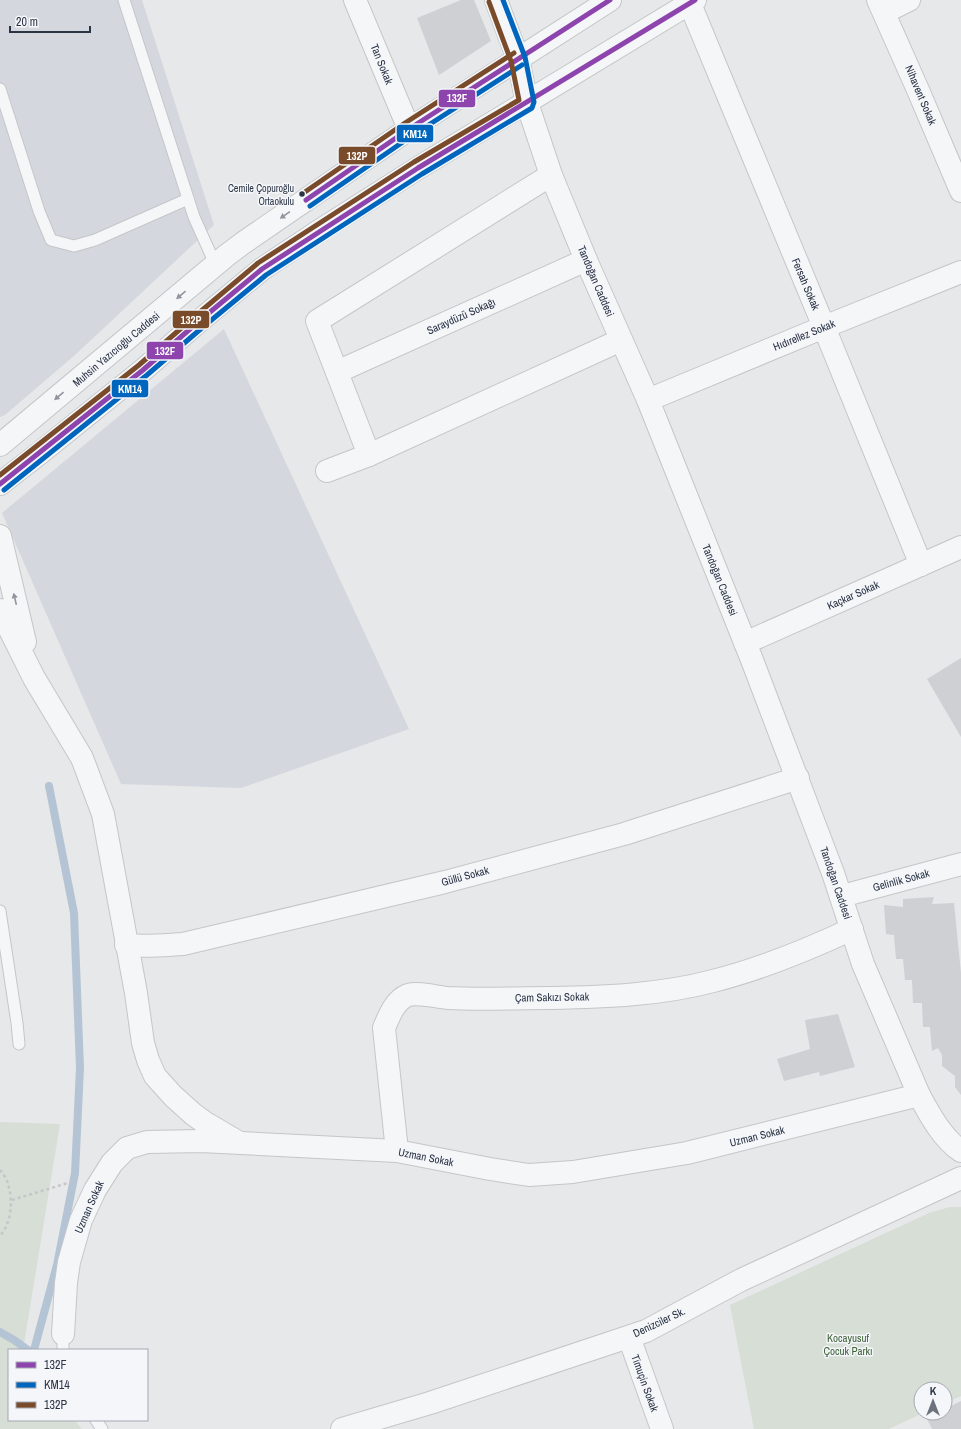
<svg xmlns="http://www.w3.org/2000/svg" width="961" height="1429" font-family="'Archivo Narrow',sans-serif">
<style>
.built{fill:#d4d7dd}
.green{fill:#d6ded6}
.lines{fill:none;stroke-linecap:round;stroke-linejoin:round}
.stream{stroke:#b4c4d5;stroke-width:8}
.building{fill:#ced0d3}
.service-casing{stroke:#c4c6c8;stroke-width:13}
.minor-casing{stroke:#c4c6c8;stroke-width:24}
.tertiary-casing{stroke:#c4c6c8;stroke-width:24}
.path{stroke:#c5c6ca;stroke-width:2.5;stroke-dasharray:3 3;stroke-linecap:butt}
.service{stroke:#f5f6f7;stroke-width:11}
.minor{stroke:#f5f6f7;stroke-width:22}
.tertiary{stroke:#f5f6f7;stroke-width:22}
.bus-1-casing{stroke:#f4f6f9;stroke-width:8}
.bus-2-casing{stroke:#f4f6f9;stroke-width:8}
.bus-3-casing{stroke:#f4f6f9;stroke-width:8}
.bus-1{stroke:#8e44ad;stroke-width:5}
.bus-2{stroke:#0065bd;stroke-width:5}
.bus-3{stroke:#7a4b2a;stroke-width:5}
.oneway{fill:#90959e}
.bus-dot{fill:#2b3445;stroke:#f4f6f9;stroke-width:1.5}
.labels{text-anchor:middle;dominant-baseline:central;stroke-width:3;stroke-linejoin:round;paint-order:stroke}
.bus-label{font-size:10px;fill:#2b3445;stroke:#f4f6f9;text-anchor:end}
.street-label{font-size:11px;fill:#2b3445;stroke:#f4f6f9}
.park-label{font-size:11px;fill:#3f6138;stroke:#f4f6f9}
.line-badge{stroke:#f4f6f9;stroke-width:1.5}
.badge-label{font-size:11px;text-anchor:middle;font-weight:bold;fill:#fff}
</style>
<rect width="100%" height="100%" fill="#e6e8ea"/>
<g class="built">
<path d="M0,0H142L214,225L75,355L5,415L0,417Z"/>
<path d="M224,329L409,729L241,788L121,784L2,513Z"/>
</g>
<g class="green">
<path d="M0,1122L60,1124L23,1350H9V1420H74L82,1429H0Z"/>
<path d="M950,1207H961V1396L945,1403V1389H921V1413H923L889,1429H754L730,1305L929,1213Z"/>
</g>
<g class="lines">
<g class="stream">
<path d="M0,1332L14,1340L28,1350"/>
<path d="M34,1350L57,1265L75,1173L80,1068L74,913L49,786"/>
</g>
</g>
<g class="building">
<path d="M461,0H474L491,41L439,75L417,18Z"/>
<path d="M961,658V737L927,679Z"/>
<path d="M934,897L932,904L954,903L961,973V1095L955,1087V1076L942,1066V1055L938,1048L932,1051L930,1027H923L922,1003H913L912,980H905L903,959H896L894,935L886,934L884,905L903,907V899Z"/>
<path d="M838,1014L855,1067L820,1076L819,1072L784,1081L777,1059L810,1049L805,1020Z"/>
<path d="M961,1401V1429H932L927,1419L938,1413H945V1409Z"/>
</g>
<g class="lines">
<defs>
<g id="service">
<path d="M124,0L194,217L216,266"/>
<path d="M0,89L39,211L51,240L74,246L95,240L188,199"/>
<path d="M0,911L17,1023L19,1044"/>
<path d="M63,1350V1334"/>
<path d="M96,1420L102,1429"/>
</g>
<g id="minor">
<path d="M355,0L409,129"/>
<path d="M878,0L918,90L961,191"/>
<path d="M690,4L824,327L921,565"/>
<path d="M885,12L909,0"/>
<path d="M337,372L586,260"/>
<path d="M648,400L824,327L961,272"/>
<path d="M369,455L317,321L551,175"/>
<path d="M327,471L369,455L621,340"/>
<path d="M0,536L25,642"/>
<path d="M0,610L34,678L82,758L103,814L136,993L143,1043L148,1060L155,1076L173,1096L193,1114L204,1122L238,1142"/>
<path d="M745,643L961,547"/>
<path d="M842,896L961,864"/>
<path d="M126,945C146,947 164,945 183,944L445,882L624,834L798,778"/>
<path d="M397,1151L384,1028C389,1016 395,1000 408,995C419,992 436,997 448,998C482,1000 516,998 551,998C605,997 660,995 713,981C761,969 807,950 852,929"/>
<path d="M63,1334L66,1283L69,1262L81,1220L95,1190L112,1163L127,1148L147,1142L201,1141L397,1151L490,1169L529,1175L573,1172L687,1153L919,1095"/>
<path d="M629,1337L662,1429"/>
<path d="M342,1429L430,1403L646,1331L741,1280L961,1178"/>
</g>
<g id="tertiary">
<path d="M496,0L518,59L527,103L551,175L586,260L648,400L752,660L833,873L863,964L919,1095C930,1115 942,1138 961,1151"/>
<path d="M0,445L227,255L243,243L409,129L610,0"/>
<path d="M0,484L40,453L143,370L198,322L262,269L316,233L418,168L695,0"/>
</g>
</defs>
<use href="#service" class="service-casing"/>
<use href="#minor" class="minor-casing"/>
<use href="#tertiary" class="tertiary-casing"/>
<g class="path">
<path d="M0,1170C3,1174 7,1179 8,1184C13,1200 12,1222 0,1236"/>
<path d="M12,1200L71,1182"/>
</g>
<use href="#service" class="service"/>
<use href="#minor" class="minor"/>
<use href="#tertiary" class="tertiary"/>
<defs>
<g id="bus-1">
<path d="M306,200L409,129L610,0"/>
<path d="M0,484L143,370L198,322L262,269L418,168L695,0"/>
</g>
<g id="bus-2">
<path d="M310,206L413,135L522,65"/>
<path d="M4,490L147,375L203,327L266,275L422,174L532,108L534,102L525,57L503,0"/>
</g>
<g id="bus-3">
<path d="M302,194L405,123L514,53"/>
<path d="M0,475L139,365L194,317L258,263L414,162L519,100L511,61L489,2"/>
</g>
</defs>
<use href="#bus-1" class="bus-1-casing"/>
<use href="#bus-2" class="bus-2-casing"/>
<use href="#bus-3" class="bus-3-casing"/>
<use href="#bus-1" class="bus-1"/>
<use href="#bus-2" class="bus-2"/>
<use href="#bus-3" class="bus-3"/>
</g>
<defs><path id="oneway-solid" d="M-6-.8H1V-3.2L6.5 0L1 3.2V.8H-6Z"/></defs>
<g class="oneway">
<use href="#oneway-solid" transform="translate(285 215) rotate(145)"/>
<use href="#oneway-solid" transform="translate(181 295) rotate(140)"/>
<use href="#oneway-solid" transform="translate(59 396) rotate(140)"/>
<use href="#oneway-solid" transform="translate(15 599) rotate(-103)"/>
</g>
<circle class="bus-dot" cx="302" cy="194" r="3.5"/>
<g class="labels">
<g class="bus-label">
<text x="294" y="188">Cemile Çopuroğlu<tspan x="294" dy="13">Ortaokulu</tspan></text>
</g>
<g class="street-label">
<text transform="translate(382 64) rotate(68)">Tan Sokak</text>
<text transform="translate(921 95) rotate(67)">Nihavent Sokak</text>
<text transform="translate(596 281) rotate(67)">Tandoğan Caddesi</text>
<text transform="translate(806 284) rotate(67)">Fersah Sokak</text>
<text transform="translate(461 316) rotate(-24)">Saraydüzü Sokağı</text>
<text transform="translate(804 335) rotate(-22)">Hıdırellez Sokak</text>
<text transform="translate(116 349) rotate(-40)">Muhsin Yazıcıoğlu Caddesi</text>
<text transform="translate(720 580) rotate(68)">Tandoğan Caddesi</text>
<text transform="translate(853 595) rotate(-24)">Kaçkar Sokak</text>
<text transform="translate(465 876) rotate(-15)">Güllü Sokak</text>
<text transform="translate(901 880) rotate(-15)">Gelinlik Sokak</text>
<text transform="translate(836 883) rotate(71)">Tandoğan Caddesi</text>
<text transform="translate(552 997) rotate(-1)">Çam Sakızı Sokak</text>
<text transform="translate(757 1136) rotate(-14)">Uzman Sokak</text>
<text transform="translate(426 1157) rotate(11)">Uzman Sokak</text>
<text transform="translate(89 1207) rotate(-66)">Uzman Sokak</text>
<text transform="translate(659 1322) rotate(-25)">Denizciler Sk.</text>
<text transform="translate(645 1383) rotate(70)">Timuçin Sokak</text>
</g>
<g class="park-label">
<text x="848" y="1338">Kocayusuf<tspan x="848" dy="13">Çocuk Parkı</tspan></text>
</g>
</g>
<g class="line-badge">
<rect x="438" y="89" width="38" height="19" rx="4" fill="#8e44ad"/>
<rect x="396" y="124" width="38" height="19" rx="4" fill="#0065bd"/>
<rect x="338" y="146" width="38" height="19" rx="4" fill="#7a4b2a"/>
<rect x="172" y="310" width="38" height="19" rx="4" fill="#7a4b2a"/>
<rect x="146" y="341" width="38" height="19" rx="4" fill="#8e44ad"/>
<rect x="111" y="379" width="38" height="19" rx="4" fill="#0065bd"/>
</g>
<g class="badge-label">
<text x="457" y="102">132F</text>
<text x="415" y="138">KM14</text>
<text x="357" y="160">132P</text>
<text x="191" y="324">132P</text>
<text x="165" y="355">132F</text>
<text x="130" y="393">KM14</text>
</g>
<rect x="8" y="1349" width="140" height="72" fill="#f4f6f9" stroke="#a4a8b1"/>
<rect x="16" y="1362" width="20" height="6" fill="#8e44ad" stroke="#a4a8b1"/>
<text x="44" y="1369" font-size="12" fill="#2b3445">132F</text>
<rect x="16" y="1382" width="20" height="6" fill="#0065bd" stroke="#a4a8b1"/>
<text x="44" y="1389" font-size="12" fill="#2b3445">KM14</text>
<rect x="16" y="1402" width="20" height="6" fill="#7a4b2a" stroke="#a4a8b1"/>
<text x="44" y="1409" font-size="12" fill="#2b3445">132P</text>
<g transform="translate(933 1401)"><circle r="19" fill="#f4f6f9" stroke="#a4a8b1"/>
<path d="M0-3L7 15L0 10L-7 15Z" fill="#6c737f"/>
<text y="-6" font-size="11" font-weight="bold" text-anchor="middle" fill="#2b3445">K</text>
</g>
<path d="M10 26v6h80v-6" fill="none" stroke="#2b3445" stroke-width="2"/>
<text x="16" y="26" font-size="12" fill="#2b3445" stroke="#f4f6f9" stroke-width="3" paint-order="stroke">20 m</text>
</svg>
